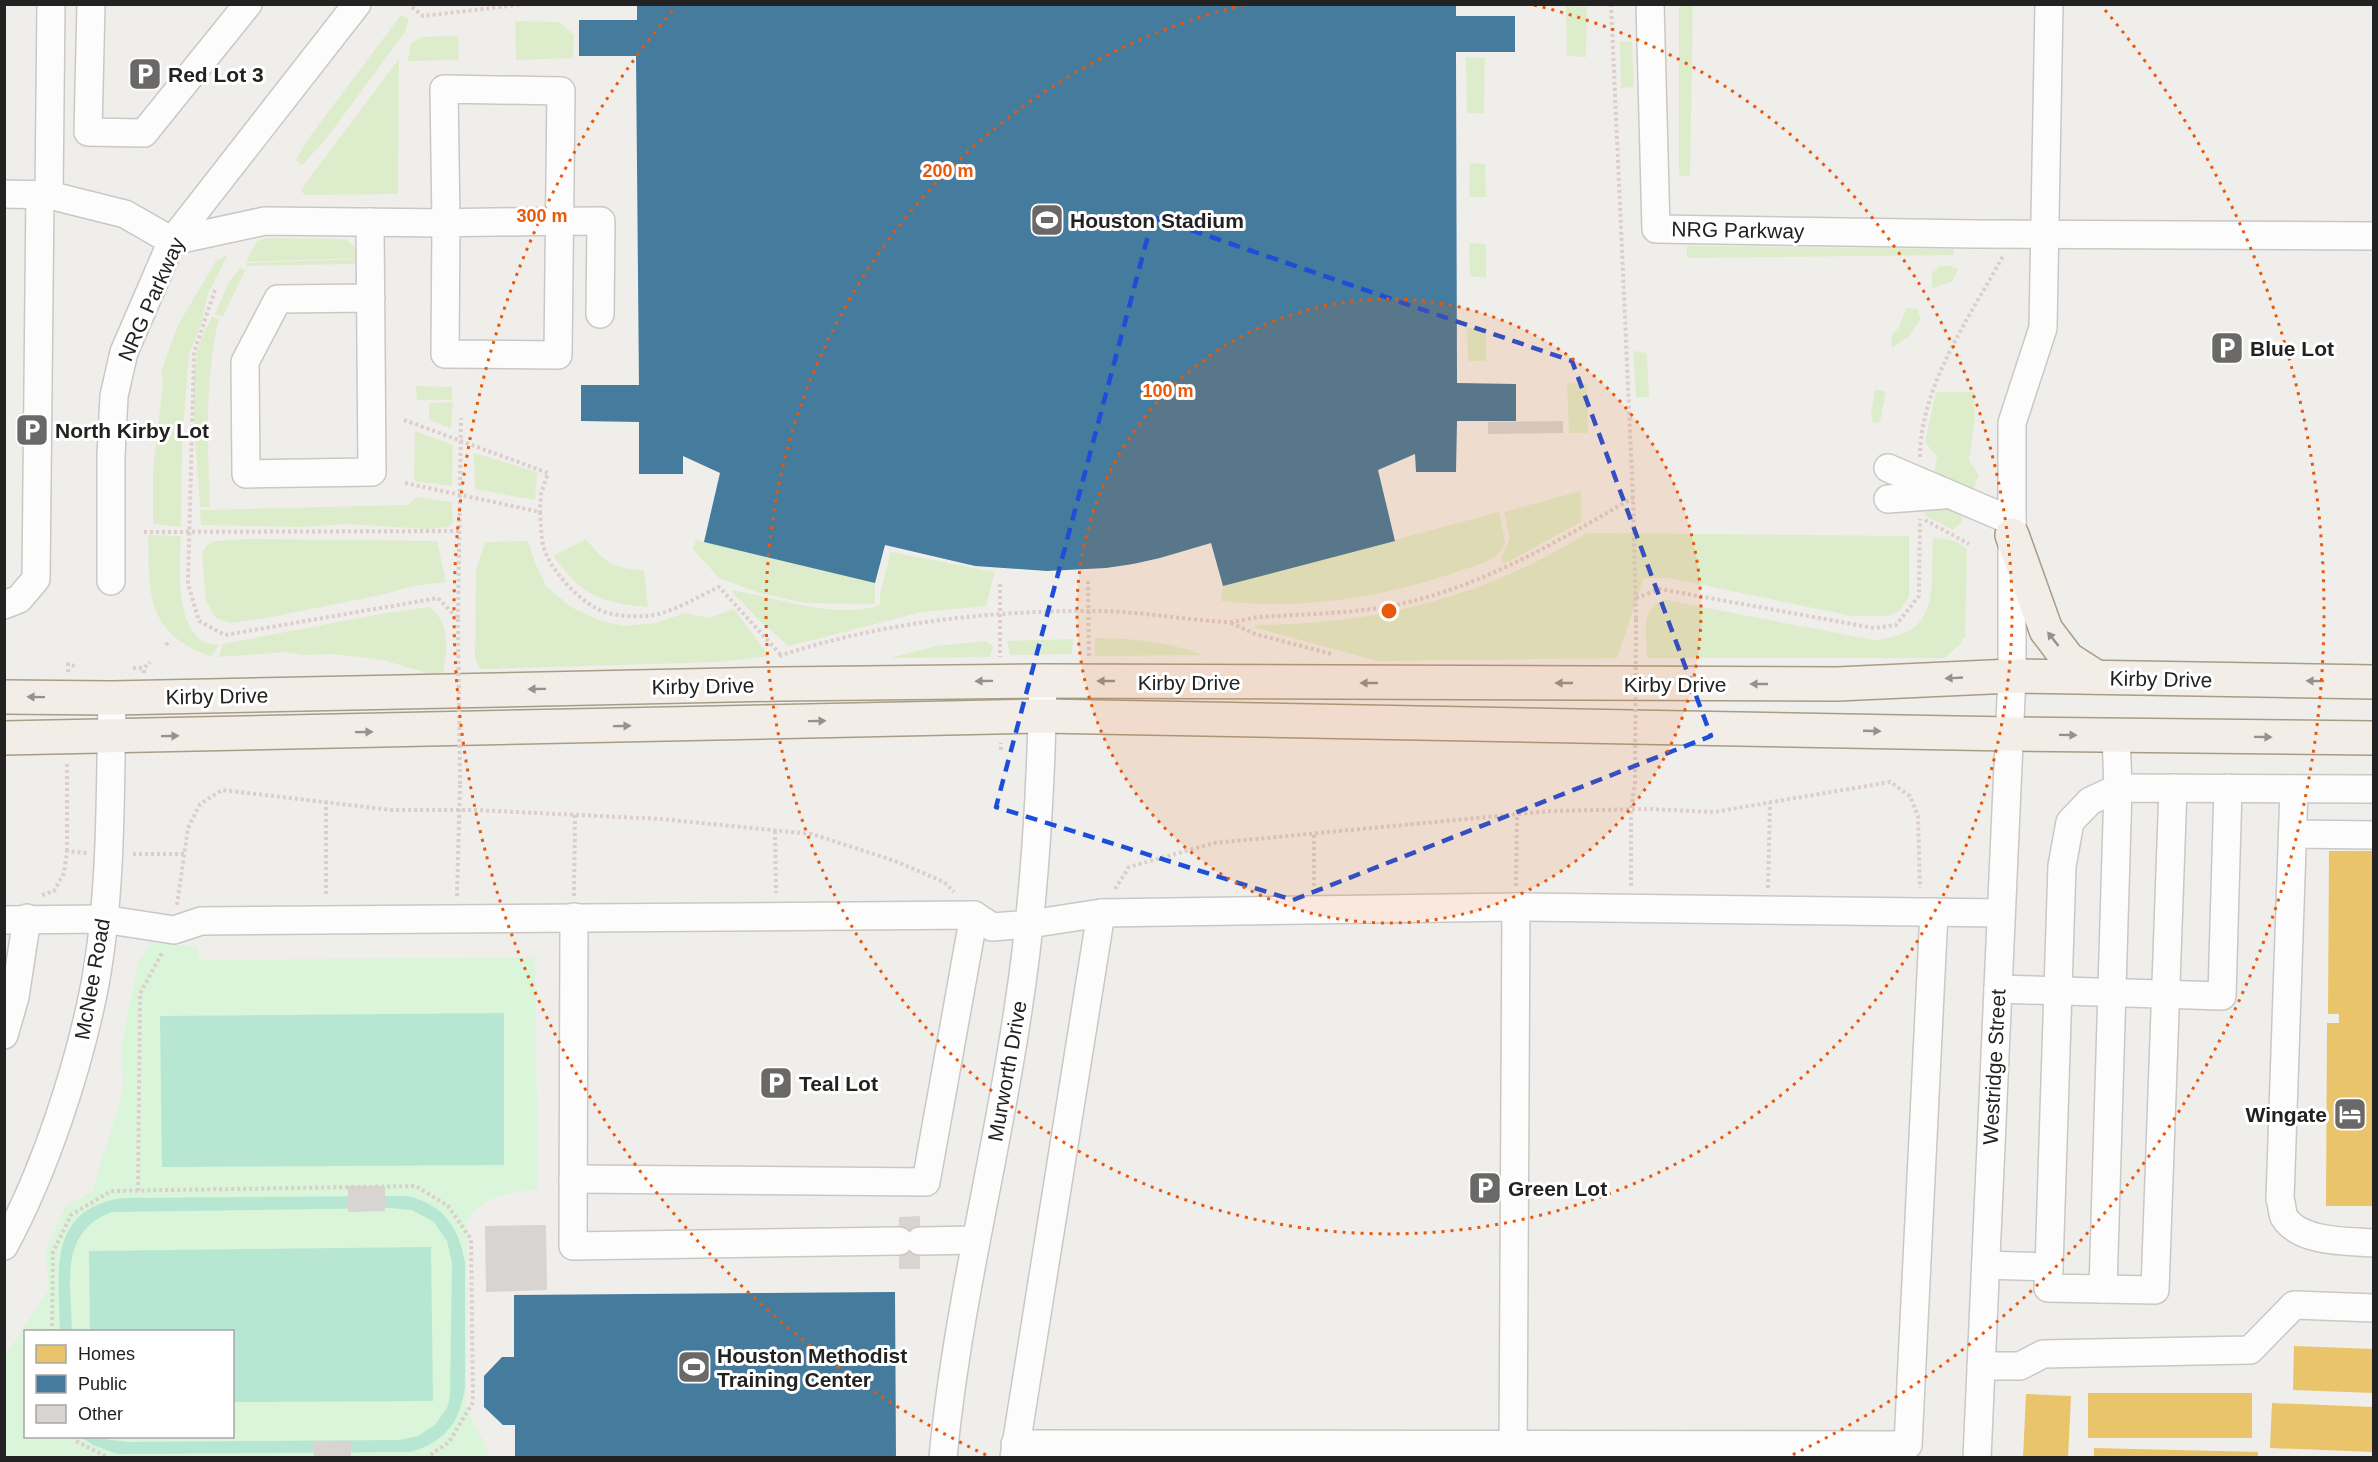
<svg xmlns="http://www.w3.org/2000/svg" width="2378" height="1462" font-family="Helvetica,sans-serif">
<style>
.grass{fill:#ddeccb}
.park{fill:#daf5da;fill-rule:evenodd}
.pitch{fill:#b7e6d2}
.homes{fill:#e9c46a}
.public{fill:#457b9d}
.building{fill:#d7d4d2}
.lines{fill:none;stroke-linecap:round;stroke-linejoin:round}
.minor-casing{stroke:#c9c8c7;stroke-width:30}
.major-casing{stroke:#a79c86;stroke-width:36}
.path{stroke:#dccecd;stroke-width:4;stroke-dasharray:3 3;stroke-linecap:butt}
.minor{stroke:#fdfcfc;stroke-width:27}
.major{stroke:#f3ede7;stroke-width:33}
.path-bridge{stroke:#dccecd;stroke-width:4;stroke-dasharray:3 3;stroke-linecap:butt}
.oneway{fill:#95928e}
.marked{fill:none;stroke:#1d4ed8;stroke-width:4.5;stroke-dasharray:12 8;stroke-linejoin:round}
.ring{fill:none;stroke:#e8590c;stroke-width:3;stroke-dasharray:3 6}
.labels{text-anchor:middle;dominant-baseline:central;stroke-width:6;stroke-linejoin:round;paint-order:stroke}
.poi-label{font-size:21px;font-weight:bold;fill:#222;stroke:#fff;text-anchor:start}
.street-label{font-size:21px;fill:#222;stroke:#fff}
.centre{fill:#e8590c;stroke:#fff;stroke-width:3}
.ring-label{font-size:18px;text-anchor:middle;font-weight:bold;fill:#e8590c;stroke:#fff;stroke-width:6;stroke-linejoin:round;paint-order:stroke}
</style>
<rect width="100%" height="100%" fill="#f0eeeb"/>
<g class="grass">
<path d="M1679,5H1693L1690,177L1679,175Z"/>
<path d="M1566,6L1587,7L1586,57L1567,56Z"/>
<path d="M401,15L409,18L405,32L326,139L302,165L296,160L308,139Z"/>
<path d="M515,21L559,22L574,35L573,58L516,60Z"/>
<path d="M458,36L459,60L408,61L410,45L421,37Z"/>
<path d="M1620,41L1632,42L1634,87L1621,88Z"/>
<path d="M1466,57L1485,58L1484,113H1467Z"/>
<path d="M399,59L398,194L305,195L301,191L305,184Z"/>
<path d="M1470,163L1485,164L1486,197H1469Z"/>
<path d="M268,238L346,239L355,247L357,258L246,262L257,241Z"/>
<path d="M1469,243L1486,244V278L1470,276Z"/>
<path d="M1687,246L1953,249L1954,255L1687,258Z"/>
<path d="M228,254L207,296L203,318L189,355L182,441L181,527L153,524V470L163,383L161,372L178,325L216,261Z"/>
<path d="M357,259L356,264L246,266L247,263Z"/>
<path d="M1939,266H1951L1958,269L1952,282L1932,288V274Z"/>
<path d="M240,268L245,270L223,317L215,314L228,284Z"/>
<path d="M1906,308L1917,309L1921,319L1908,337L1892,348L1891,337L1899,327Z"/>
<path d="M212,317L219,319C204,381 208,444 210,507H200C198,459 188,398 197,351C200,339 207,327 212,317Z"/>
<path d="M1467,328H1486V361H1468Z"/>
<path d="M1633,351L1647,353L1649,397H1636Z"/>
<path d="M1567,383L1587,384L1588,433H1569Z"/>
<path d="M416,386L452,387V400H417Z"/>
<path d="M1875,390L1886,391L1880,422L1873,423L1871,413Z"/>
<path d="M1936,392H1974L1975,419L1969,460L1979,476L1972,492L1933,480L1937,456L1925,442Z"/>
<path d="M453,402L451,428L429,420V403Z"/>
<path d="M415,431L453,445L452,486L414,481Z"/>
<path d="M474,453L537,472L535,500L475,489Z"/>
<path d="M1581,491V522L1504,564L1501,558L1510,539L1504,512Z"/>
<path d="M416,497L452,502L453,523L448,527L427,529L347,524L301,527L201,525L200,510L408,505Z"/>
<path d="M1934,503L1962,506V522L1953,530L1924,515Z"/>
<path d="M1499,512L1505,543C1497,563 1475,565 1456,572C1382,598 1300,610 1221,601L1223,586Z"/>
<path d="M1587,533L1909,536V597L1899,611L1889,616H1852L1669,578H1644L1617,658L1378,661L1256,628L1255,625C1374,625 1485,597 1587,533Z"/>
<path d="M148,535L181,536C180,564 174,627 205,642C208,644 215,644 219,645L211,657C200,652 187,647 177,639C144,612 150,574 148,535Z"/>
<path d="M1933,537L1955,541L1967,549L1965,638H1962L1961,643L1945,658H1647C1647,638 1639,604 1666,600L1873,640C1942,635 1930,591 1933,537Z"/>
<path d="M248,539L437,541L446,582L413,586L381,595L266,618L231,623L216,618L206,601L202,553L207,545L216,541Z"/>
<path d="M586,539C604,562 614,569 644,570L648,607C599,603 582,595 553,556Z"/>
<path d="M696,540L875,583V604L805,603L760,593L719,578L693,549Z"/>
<path d="M528,541L536,565L546,586L571,607L600,621L625,626L656,623L685,613L709,618L734,609L769,656L720,662L480,669L475,658L476,570L485,542Z"/>
<path d="M891,552L995,572L986,606L922,612L789,646L761,622L730,590C774,596 836,621 880,605V594Z"/>
<path d="M429,607C451,622 447,650 443,673H427L383,660L333,654L304,655L287,652L219,657L223,644L386,613Z"/>
<path d="M1095,638C1133,638 1167,642 1203,655L1095,656Z"/>
<path d="M1073,639L1072,654L1010,655L1007,641Z"/>
<path d="M985,641L993,646L990,657L890,658L936,646Z"/>
</g>
<path class="park" d="M151,943L198,947L199,960L535,957L538,1190C510,1192 482,1195 467,1222L466,1406C472,1424 485,1438 489,1457L5,1458V1356L48,1291L46,1250L66,1205L92,1192L123,1091L122,1043L138,963ZM26,1332H232V1436H26Z"/>
<g class="pitch">
<path d="M504,1013V1165L162,1167L160,1016Z"/>
<path d="M407,1196C443,1204 460,1228 465,1264V1387C460,1422 446,1441 411,1452L117,1454L93,1445L81,1437H102L110,1440L130,1442L400,1440L418,1436L435,1425L447,1408L450,1397L452,1263L447,1241L434,1222L412,1210L389,1208L112,1212C58,1232 71,1285 72,1331L60,1332C59,1273 46,1209 123,1198Z"/>
<path d="M431,1247L433,1401L233,1402L232,1332L90,1331L89,1251Z"/>
</g>
<g class="homes">
<path d="M2329,851H2374V1206H2326L2327,1023H2339V1014H2328Z"/>
<path d="M2294,1346L2374,1349V1393L2293,1390Z"/>
<rect x="2088" y="1393" width="164" height="45"/>
<path d="M2026,1394L2071,1396L2068,1458H2023Z"/>
<path d="M2272,1403L2374,1407V1452L2270,1448Z"/>
<path d="M2094,1448L2258,1452V1458H2094Z"/>
</g>
<g class="public">
<path d="M637,4H1456V16H1515V52H1456L1457,383L1516,384V421H1457L1456,472H1416L1415,454L1378,470L1395,541L1223,586L1211,543L1160,558L1133,564L1106,568L1047,571L975,566L885,545L875,583L704,542L720,473L683,456V474H639V422L581,421V385H639L636,56H579V20H637Z"/>
<path d="M895,1292L896,1458H515V1425H503L484,1407V1376L502,1357H514V1295Z"/>
</g>
<g class="building">
<path d="M1563,421V433L1488,434V422Z"/>
<path d="M348,1186H385V1211L348,1212Z"/>
<path d="M920,1216V1269H899V1217Z"/>
<path d="M546,1225L547,1290L486,1292L485,1226Z"/>
<rect x="314" y="1441" width="37" height="17"/>
</g>
<g class="lines">
<defs>
<g id="minor">
<path d="M91,4L88,132L144,133L248,4"/>
<path d="M1650,4L1656,229L1976,234L2374,236"/>
<path d="M4,194L49,195L125,214L172,241L265,221L446,223L445,354L558,355L561,91L444,89L446,223C497,222 549,221 601,221L600,314"/>
<path d="M49,195L51,4"/>
<path d="M370,222L372,472L246,474L245,362L278,299L371,298"/>
<path d="M1888,468L2012,521"/>
<path d="M1888,499L1943,495"/>
<path d="M111,581V456L114,396L124,352L172,241L357,4"/>
<path d="M4,605L19,599L36,579L40,194"/>
<path d="M2294,789L2280,1199C2282,1204 2282,1213 2284,1217C2300,1243 2348,1241 2374,1243"/>
<path d="M2293,834L2374,835"/>
<path d="M574,917L573,1246L899,1241"/>
<path d="M4,920L103,919L174,930L201,921L974,915L992,927L1030,924L1101,913L1516,907L2001,913"/>
<path d="M1998,989L2222,996L2228,788"/>
<path d="M4,1035L15,997L27,918"/>
<path d="M573,1179L926,1182L974,915"/>
<path d="M920,1241L976,1240"/>
<path d="M4,1246C45,1171 79,1067 95,984C112,890 110,793 112,698"/>
<path d="M1986,1265L2049,1267L2062,866L2070,822L2090,801L2118,788L2374,789"/>
<path d="M2049,1267L2048,1288L2155,1290L2173,788"/>
<path d="M2103,1289L2118,788L2116,735"/>
<path d="M1981,1366H2020L2043,1354L2250,1350L2294,1305L2374,1308"/>
<path d="M1015,1444L1908,1445L1934,912"/>
<path d="M943,1458C957,1307 996,1160 1018,1010C1035,901 1041,791 1043,681"/>
<path d="M1014,1458L1101,913"/>
<path d="M1513,1458L1516,907"/>
<path d="M1977,1458L2012,676V423L2043,328L2049,4"/>
</g>
<g id="major">
<path d="M2012,535L2046,630L2068,659L2096,677"/>
<path d="M4,697L112,698L780,684L1043,681L1837,684L2012,676L2374,682"/>
<path d="M4,738L1042,716L2010,734L2374,738"/>
</g>
</defs>
<use href="#minor" class="minor-casing"/>
<use href="#major" class="major-casing"/>
<g class="path">
<path d="M1611,4L1633,498L1636,619"/>
<path d="M412,7L423,16L526,4"/>
<path d="M215,290L194,352L188,584L199,621L225,635L438,598L458,619L461,418"/>
<path d="M404,420L548,473L541,494L540,512"/>
<path d="M1920,457C1920,386 1970,317 2003,256"/>
<path d="M405,483L540,512C541,523 541,534 543,545C548,567 576,598 596,608C609,616 631,617 646,616C671,614 697,597 719,587L781,655"/>
<path d="M1925,520L1969,544"/>
<path d="M144,532L459,531"/>
<path d="M1088,581L1089,657"/>
<path d="M1000,584V657"/>
<path d="M1636,598L1660,589L1874,628L1896,625L1919,596L1920,519"/>
<path d="M1231,623L1255,634L1332,654"/>
<path d="M166,645L170,640"/>
<path d="M779,656C882,622 993,610 1101,611C1144,612 1185,620 1228,622C1238,622 1249,618 1259,617C1303,614 1346,614 1390,606C1479,589 1556,542 1633,498"/>
<path d="M133,668H144"/>
<path d="M68,672V664L77,667"/>
<path d="M144,673V668L150,662"/>
<path d="M1001,750V743"/>
<path d="M326,801V897"/>
<path d="M775,831L776,893"/>
<path d="M67,851V761"/>
<path d="M133,854H184"/>
<path d="M1314,886V833"/>
<path d="M1516,886L1517,814"/>
<path d="M1631,886V810L1635,784"/>
<path d="M1768,888L1770,803"/>
<path d="M1115,889L1129,867L1214,843L1550,811L1651,809L1714,812L1890,782L1910,796L1918,816L1920,888"/>
<path d="M42,895L54,891L64,873L67,851L87,853"/>
<path d="M457,896L460,785"/>
<path d="M574,896L575,815"/>
<path d="M177,905L188,828L200,804L222,790L392,810H476L661,819L812,834L895,861L944,882L954,892"/>
<path d="M138,1191L140,994L163,951"/>
<path d="M52,1332L53,1252L71,1215L111,1191L416,1186L448,1206L471,1239L473,1402L449,1442L426,1458"/>
<path d="M73,1436L76,1441L109,1458"/>
</g>
<use href="#minor" class="minor"/>
<use href="#major" class="major"/>
<g class="path-bridge">
<path d="M458,619L460,785"/>
<path d="M1635,784L1636,619"/>
</g>
</g>
<defs><path id="oneway-solid" d="M-6-.8H1V-3.2L6.5 0L1 3.2V.8H-6Z" transform="scale(1.5)"/></defs>
<g class="oneway">
<use href="#oneway-solid" transform="translate(2053 639) rotate(-128)"/>
<use href="#oneway-solid" transform="translate(1954 678) rotate(177)"/>
<use href="#oneway-solid" transform="translate(984 681) rotate(179)"/>
<use href="#oneway-solid" transform="translate(1106 681) rotate(-180)"/>
<use href="#oneway-solid" transform="translate(2315 681) rotate(-179)"/>
<use href="#oneway-solid" transform="translate(1369 683) rotate(-180)"/>
<use href="#oneway-solid" transform="translate(1564 683) rotate(-180)"/>
<use href="#oneway-solid" transform="translate(1759 684) rotate(-180)"/>
<use href="#oneway-solid" transform="translate(537 689) rotate(179)"/>
<use href="#oneway-solid" transform="translate(36 697) rotate(-179)"/>
<use href="#oneway-solid" transform="translate(817 721) rotate(-1)"/>
<use href="#oneway-solid" transform="translate(622 726) rotate(-1)"/>
<use href="#oneway-solid" transform="translate(1872 731) rotate(2)"/>
<use href="#oneway-solid" transform="translate(364 732) rotate(-1)"/>
<use href="#oneway-solid" transform="translate(2068 735) rotate(1)"/>
<use href="#oneway-solid" transform="translate(170 736) rotate(-1)"/>
<use href="#oneway-solid" transform="translate(2263 737) rotate(1)"/>
</g>
<path class="marked" d="M1153,217L1572,361L1711,736L1293,900L996,807Z"/>
<circle cx="1389" cy="611" r="312" fill="#e8590c" fill-opacity=".12"/>
<g class="ring">
<circle cx="1389" cy="611" r="312"/>
<path d="M1534 5A623 623 0 1 1 1244 5"/>
<path d="M986 1455A935 935 0 0 1 673 10M2105 10A935 935 0 0 1 1792 1455"/>
</g>
<defs>
<symbol id="parking-square" viewBox="-11 -11 22 22"><rect x="-9" y="-9" width="18" height="18" rx="4" fill="#6a6968" stroke="#fff"/><path d="M-3.5-5.5H1a3.5 3.5 0 0 1 0 7H-1V5.5H-3.5ZM-1-3.4V-.6H.8a1.4 1.4 0 0 0 0-2.8Z" fill="#fff"/></symbol>
<symbol id="stadium-square" viewBox="-11 -11 22 22"><rect x="-9" y="-9" width="18" height="18" rx="4" fill="#6a6968" stroke="#fff"/><path d="M0-5a6.5 5 0 1 0 0 10a6.5 5 0 1 0 0-10ZM-3.5-1.8h7v3.6h-7Z" fill="#fff"/></symbol>
<symbol id="hotel-square" viewBox="-11 -11 22 22"><rect x="-9" y="-9" width="18" height="18" rx="4" fill="#6a6968" stroke="#fff"/><path d="M-6-4.5h1.5V1H6V5H4.5V3h-9V5H-6ZM-4 0a1.8 1.8 0 1 1 3.6 0ZM.5 0V-2.5h3Q6-2.5 6 0Z" fill="#fff"/></symbol>
</defs>
<g fill-rule="evenodd">
<use href="#parking-square" x="126" y="55" width="38" height="38"/>
<use href="#stadium-square" x="1028" y="201" width="38" height="38"/>
<use href="#parking-square" x="2208" y="329" width="38" height="38"/>
<use href="#parking-square" x="13" y="411" width="38" height="38"/>
<use href="#parking-square" x="757" y="1064" width="38" height="38"/>
<use href="#hotel-square" x="2331" y="1095" width="38" height="38"/>
<use href="#parking-square" x="1466" y="1169" width="38" height="38"/>
<use href="#stadium-square" x="675" y="1348" width="38" height="38"/>
</g>
<g class="labels">
<g class="poi-label">
<text x="168" y="74">Red Lot 3</text>
<text x="1070" y="220">Houston Stadium</text>
<text x="2250" y="348">Blue Lot</text>
<text x="55" y="430">North Kirby Lot</text>
<text x="799" y="1083">Teal Lot</text>
<text x="2327" y="1114" text-anchor="end">Wingate</text>
<text x="1508" y="1188">Green Lot</text>
<text x="717" y="1355">Houston Methodist<tspan x="717" dy="24">Training Center</tspan></text>
</g>
<g class="street-label">
<text transform="translate(1738 230) rotate(1)">NRG Parkway</text>
<text transform="translate(151 299) rotate(-66)">NRG Parkway</text>
<text transform="translate(2161 679) rotate(1)">Kirby Drive</text>
<text x="1189" y="682">Kirby Drive</text>
<text x="1675" y="684">Kirby Drive</text>
<text transform="translate(703 686) rotate(-1)">Kirby Drive</text>
<text transform="translate(217 696) rotate(-1)">Kirby Drive</text>
<text transform="translate(92 979) rotate(-80)">McNee Road</text>
<text transform="translate(1994 1067) rotate(-87)">Westridge Street</text>
<text transform="translate(1007 1071) rotate(-80)">Murworth Drive</text>
</g>
</g>
<circle cx="1389" cy="611" r="9" class="centre"/>
<g class="ring-label">
<text x="948" y="177">200 m</text>
<text x="542" y="222">300 m</text>
<text x="1168" y="397">100 m</text>
</g>
<rect width="2378" height="1462" fill="none" stroke="#222222" stroke-width="12"/>
<rect x="24" y="1330" width="210" height="108" fill="#ffffff" stroke="#a7a7a7" stroke-width="1.5"/>
<rect x="36" y="1345" width="30" height="18" fill="#e9c46a" stroke="#a7a7a7" stroke-width="1.5"/>
<text x="78" y="1360" font-size="18" fill="#222222">Homes</text>
<rect x="36" y="1375" width="30" height="18" fill="#457b9d" stroke="#a7a7a7" stroke-width="1.5"/>
<text x="78" y="1390" font-size="18" fill="#222222">Public</text>
<rect x="36" y="1405" width="30" height="18" fill="#d7d4d2" stroke="#a7a7a7" stroke-width="1.5"/>
<text x="78" y="1420" font-size="18" fill="#222222">Other</text>
</svg>
